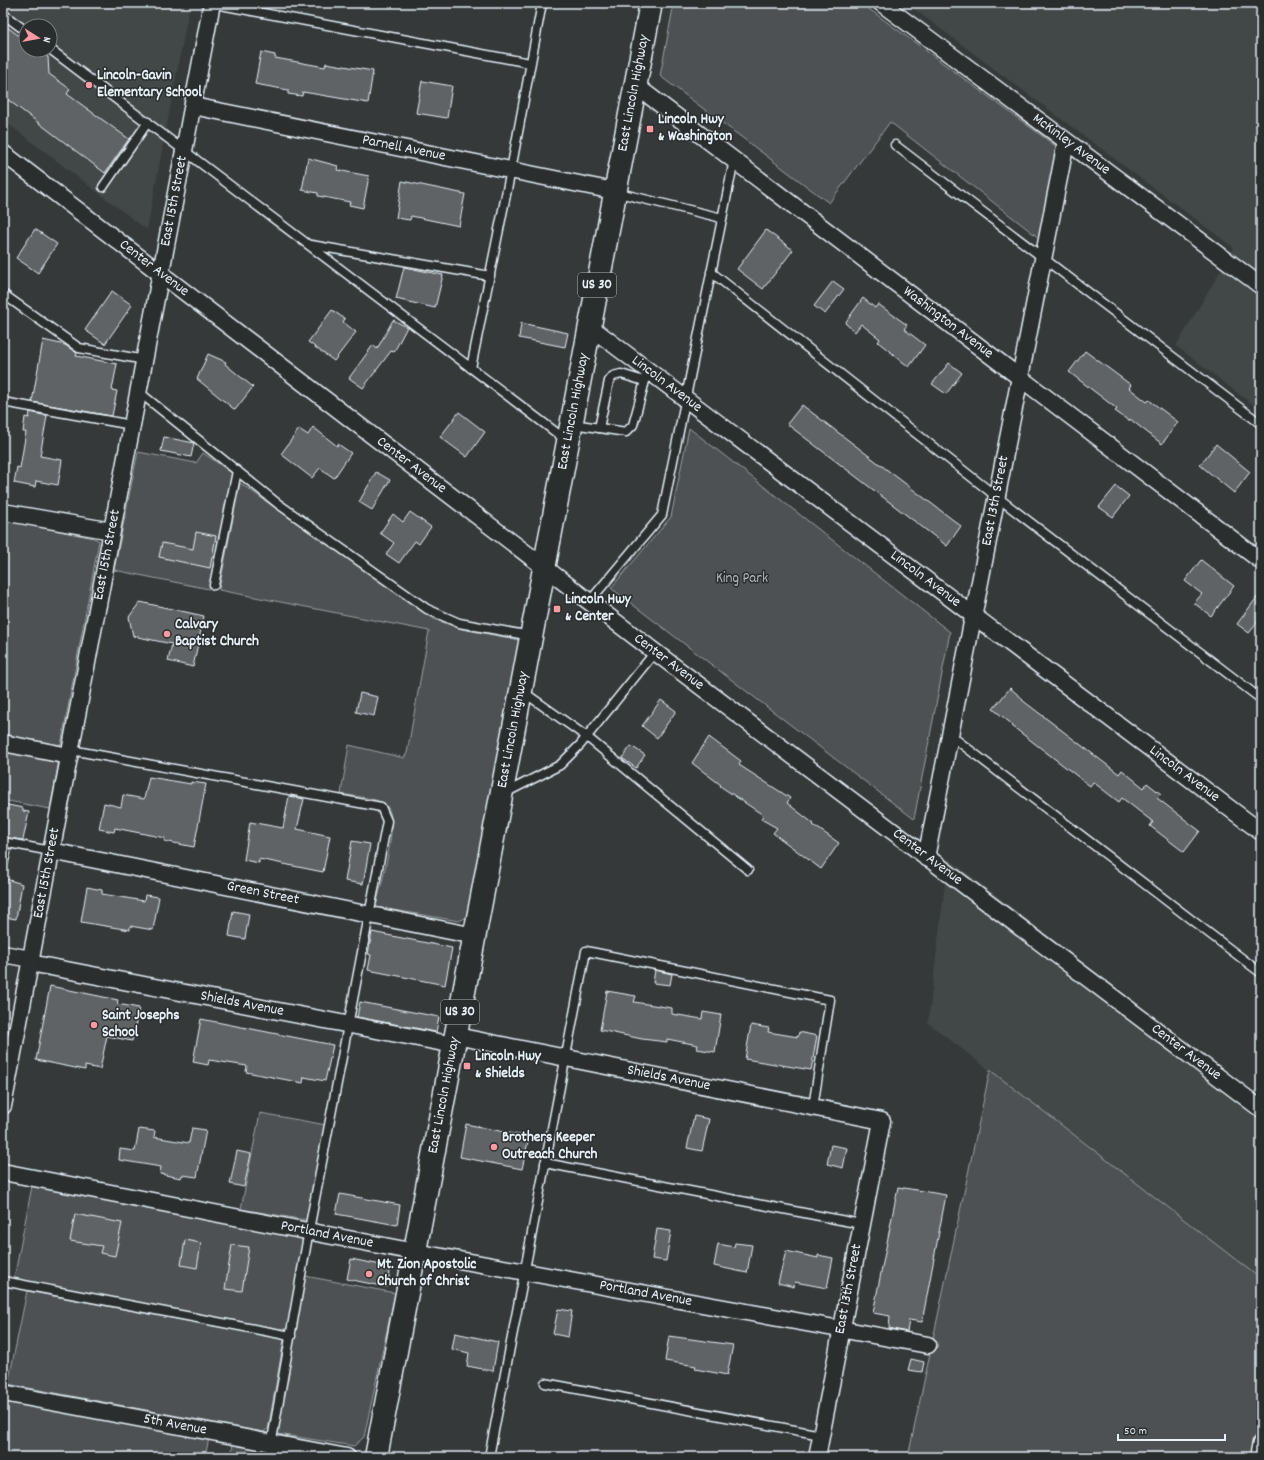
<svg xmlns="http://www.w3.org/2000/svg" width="1264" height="1460" font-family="Dekko,sans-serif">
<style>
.built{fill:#424647;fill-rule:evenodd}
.green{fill:#4d5152;stroke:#9aa1a5}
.building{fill:#5f6365;stroke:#e8f1f8}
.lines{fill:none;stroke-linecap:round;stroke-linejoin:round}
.service-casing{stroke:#e8f1f8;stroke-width:11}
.minor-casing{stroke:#e8f1f8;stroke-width:19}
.primary-casing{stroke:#e8f1f8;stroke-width:25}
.service{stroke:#2a2d2e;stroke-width:8}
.minor{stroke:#2a2d2e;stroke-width:16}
.primary{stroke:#2a2d2e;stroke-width:22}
.poi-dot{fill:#ff9aa2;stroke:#2a2d2e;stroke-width:1.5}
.labels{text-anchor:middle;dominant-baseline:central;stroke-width:3;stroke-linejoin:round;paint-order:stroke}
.shield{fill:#2a2d2e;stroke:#afb6bb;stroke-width:1}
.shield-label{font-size:14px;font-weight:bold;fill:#e8f1f8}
.poi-label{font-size:15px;font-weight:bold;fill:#e8f1f8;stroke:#2a2d2e;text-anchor:start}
.street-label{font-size:15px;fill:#e8f1f8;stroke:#2a2d2e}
.park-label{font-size:15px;fill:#b2b9be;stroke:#2a2d2e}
</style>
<rect width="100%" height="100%" fill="#35393a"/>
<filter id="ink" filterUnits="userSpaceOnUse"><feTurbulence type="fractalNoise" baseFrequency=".025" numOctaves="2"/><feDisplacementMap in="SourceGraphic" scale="8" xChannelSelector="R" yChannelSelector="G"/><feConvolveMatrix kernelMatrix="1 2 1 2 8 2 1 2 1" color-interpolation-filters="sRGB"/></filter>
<g filter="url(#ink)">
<g class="built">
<path d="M3,3H160L189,9L147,230L3,120ZM26,26H50V50H26Z"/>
<path d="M906,3H1261V411L1176,346L1234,248Z"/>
<path d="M948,858L1261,1100V1279L928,1023Z"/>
</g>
<g class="green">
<path d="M674,3H861L1057,147L1039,238L890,122L829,203L660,76Z"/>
<path d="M689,428L950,632L914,819L611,588L671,517Z"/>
<path d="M138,452L196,463L203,453L232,473L209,589L114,570Z"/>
<path d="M240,483L434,619L462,629L519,640L467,917L459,921L376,907C380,887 401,819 386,805C379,798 351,796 341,794L349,745L404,758L407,753L429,631L219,590Z"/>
<path d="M3,520L94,538L99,541L61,745L3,736Z"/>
<path d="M3,750L56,762L58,766L50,809L3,800Z"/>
<path d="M990,1070L1261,1279V1407L1251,1457H908Z"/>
<path d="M260,1113L326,1125L308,1218L306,1220L241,1209Z"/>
<path d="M32,1186L304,1238L288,1327L286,1329H280L14,1279Z"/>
<path d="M305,1276L395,1293L364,1437L354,1446L278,1434L276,1430Z"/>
<path d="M27,1291L284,1339L268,1429L263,1432L8,1384Z"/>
<path d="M3,1398L209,1438L205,1457H3Z"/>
<path d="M233,1444L260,1449L265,1453L264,1457H231Z"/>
<path d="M276,1451L310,1457H273Z"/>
</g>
<g class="building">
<path d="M3,24L26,41V50H38L48,57L49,74L70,89L67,94L129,139L105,173L3,96Z"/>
<path d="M261,52L275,55V58L325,67L326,63L373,71L368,103L303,92L302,96L288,94V90L255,84Z"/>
<path d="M422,81L452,86L447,118L416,113Z"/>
<path d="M308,158L338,166L337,170L369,176L363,208L349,205L350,202L318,196V193L302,190Z"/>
<path d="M402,181L465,194L459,226L411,216L410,220L396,218Z"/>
<path d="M35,229L57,244L38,273L16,258Z"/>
<path d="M766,230L793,250L763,289L737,269Z"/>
<path d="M404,267L443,275L435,308L396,299Z"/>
<path d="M833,281L844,289L825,314L814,306Z"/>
<path d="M112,291L132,305L105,344L85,330Z"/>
<path d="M863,298L875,308L878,304L896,317L907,325L904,329L925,345L909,367L878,342L880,339L861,324L855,332L845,323Z"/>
<path d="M332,310L345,319L343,322L356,332L334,361L308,342Z"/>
<path d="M393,320L407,327L394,352L391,351L363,388L349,378L373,345L377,349Z"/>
<path d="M521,323L568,333L565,347L519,338Z"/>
<path d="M43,340L65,345L77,353L76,356L117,364L112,390L117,391L112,416L32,402Z"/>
<path d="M1085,351L1131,385L1129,388L1147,402L1149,400L1178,422L1162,444L1130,419L1129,421L1115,411L1117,409L1069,372Z"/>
<path d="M208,354L226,362L225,364L253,387L235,410L197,379Z"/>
<path d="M949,363L962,373L946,394L932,384Z"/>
<path d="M802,405L961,526L947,546L787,424Z"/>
<path d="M30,412L47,416L40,456L62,460L58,485L36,481L35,487L14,483L17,467L20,468L26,432H23L25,417L29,418Z"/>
<path d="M459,412L485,432L467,457L440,437Z"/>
<path d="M313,427L337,446L338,444L351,453L334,478L320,468L312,478L281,454L299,429L308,435Z"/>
<path d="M164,437L194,443L191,457L161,451Z"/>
<path d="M1216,444L1250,472L1234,493L1200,465Z"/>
<path d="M376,472L390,480L372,510L359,502Z"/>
<path d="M1116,486L1129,496L1113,517L1099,507Z"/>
<path d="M410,512L431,527L419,544L415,541L399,563L386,554L394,543L380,533L393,514L403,522Z"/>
<path d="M196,532L216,536L210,568L159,557L162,543L193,549Z"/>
<path d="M1201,560L1234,586L1211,616L1194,603L1202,594L1185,581Z"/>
<path d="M1261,592V618L1249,633L1237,624Z"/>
<path d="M140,602L204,616L193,667L168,661L172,644L133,636L129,617Z"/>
<path d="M1010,688L1023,699L1022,700L1119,774L1122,770L1144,788L1147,783L1161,794L1157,798L1200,831L1184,852L1150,826L1153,822L1122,798L1119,802L1093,782L1090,786L1012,726L1013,725L993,709Z"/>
<path d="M360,693L378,697L374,716L356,712Z"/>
<path d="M661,700L676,711L657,738L642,726Z"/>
<path d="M709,737L741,761L739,765L790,798L787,803L814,824L813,825L839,843L821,869L773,833L777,828L761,819L763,815L720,786L721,785L692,763Z"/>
<path d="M631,746L645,755L636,768L622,758Z"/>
<path d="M149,777L191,784V782L206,784L194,847L164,841L165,838L115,828L114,832L99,829L104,803L121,807L123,795L144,799Z"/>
<path d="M289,796L304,799L297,829L330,836L323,872L259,859V863L244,860L250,822L283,828Z"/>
<path d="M3,804L23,808V811L29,812L23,840L3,837Z"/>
<path d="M352,841L370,844L363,884L345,881Z"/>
<path d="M3,848L12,849L8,865H3Z"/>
<path d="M3,878L22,884L16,919L3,917Z"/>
<path d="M87,887L102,890V894L144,901L145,895L159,897L153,930L130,926V930L81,922Z"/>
<path d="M233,911L249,914L245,939L229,936Z"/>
<path d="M372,932L452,948L445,985L368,970L371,955L368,954Z"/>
<path d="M655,970L672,974L670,985L653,983Z"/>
<path d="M50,986L118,1000L117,1004L139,1008L132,1041L107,1036L100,1069L85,1066V1070L36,1060Z"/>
<path d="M607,991L636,996L634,1002L672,1008V1014L702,1019L703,1012L721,1015L715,1052L697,1049L698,1045L667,1039V1042L642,1039L600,1030Z"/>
<path d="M360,1002L439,1017L436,1032L357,1017Z"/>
<path d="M201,1019L333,1045L325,1081L304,1077L303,1083L246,1072L247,1066L209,1060L208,1065L193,1062Z"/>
<path d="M751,1025L769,1028L768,1032L798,1037L799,1032L817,1036L811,1070L745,1059Z"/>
<path d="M694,1116L709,1119L702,1151L687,1148Z"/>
<path d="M466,1124L529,1137L522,1169L460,1157Z"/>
<path d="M192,1128L206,1130L197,1177L182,1175L181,1178L160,1174L161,1167L119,1160L120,1149L135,1151L139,1129L155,1131L154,1137L189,1143Z"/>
<path d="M831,1145L847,1148L843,1168L827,1164Z"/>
<path d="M237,1151L251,1154L244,1187L230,1184Z"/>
<path d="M898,1187L946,1195L922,1322L909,1320L907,1332L889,1328L890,1316L873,1313Z"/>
<path d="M340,1194L400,1205L397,1225L336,1214Z"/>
<path d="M75,1214L122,1223L115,1256L100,1253L102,1246L70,1241Z"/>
<path d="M657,1229L671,1231L666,1261L652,1259Z"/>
<path d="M185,1240L201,1243L197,1268L181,1265Z"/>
<path d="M735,1243L752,1245L747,1273L714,1266L718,1244L734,1247Z"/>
<path d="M232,1245L249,1247L242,1291L225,1289Z"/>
<path d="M786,1251L818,1258V1255L833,1258L827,1288L795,1282L794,1287L778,1283Z"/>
<path d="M351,1259L391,1267L387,1287L347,1279Z"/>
<path d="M558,1309L572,1311L568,1337L553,1334Z"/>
<path d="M455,1333L498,1342L493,1371L467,1366L469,1353L452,1349Z"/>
<path d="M669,1336L733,1345L727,1375L695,1369L696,1366L665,1361Z"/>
<path d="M911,1359L924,1362L922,1372L908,1370Z"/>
</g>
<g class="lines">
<defs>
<g id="service">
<path d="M210,3L530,63"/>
<path d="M3,14L26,31"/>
<path d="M50,49L566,440"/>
<path d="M895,145L1261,424"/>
<path d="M103,187L148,122"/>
<path d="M615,192L722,218"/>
<path d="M311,245L490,276"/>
<path d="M711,272L997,497L1261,699"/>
<path d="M3,294L79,348L145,360"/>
<path d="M471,368L511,170L542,3"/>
<path d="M139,392L277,503L427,609L459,623L531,636"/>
<path d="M3,402L132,425"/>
<path d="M573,424L626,432L633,425L648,370"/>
<path d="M599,428L609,381L613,376L621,374L644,381"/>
<path d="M214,585L237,471"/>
<path d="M589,602L662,515L734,160"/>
<path d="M522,691L587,737L748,870"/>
<path d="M950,735L1261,973"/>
<path d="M71,750L381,807L387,821L309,1230L269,1457"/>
<path d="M505,793L560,765L580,745L655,652"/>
<path d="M3,842L51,851"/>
<path d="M545,1163L861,1224"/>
<path d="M3,1281L291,1336"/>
<path d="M545,1383L821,1435"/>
<path d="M489,1457L586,951L830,1000L813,1107"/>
</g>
<g id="minor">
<path id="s1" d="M881,3L1261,286"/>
<path id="s2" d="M635,85L1261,561"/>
<path id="s3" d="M193,106L614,191"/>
<path id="s4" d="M3,153L655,652L1261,1109"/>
<path id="s5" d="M589,326L1261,832"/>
<path d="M3,512L112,531"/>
<path d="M3,743L69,756"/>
<path id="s6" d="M51,851L475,936"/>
<path id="s7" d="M926,858L1066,142"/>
<path d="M3,954L31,959"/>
<path id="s8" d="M30,963L454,1045"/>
<path id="s9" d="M456,1036L882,1121L817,1457"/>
<path id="s10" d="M3,1106L212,3"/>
<path id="s11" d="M3,1172L415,1252L928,1345"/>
<path id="s12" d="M3,1393L347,1457"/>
<path d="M1258,1457L1261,1443"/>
</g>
<g id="primary">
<path id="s13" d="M376,1457L651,3"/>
</g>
</defs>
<use href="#service" class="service-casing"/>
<use href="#minor" class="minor-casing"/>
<use href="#primary" class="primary-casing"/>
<use href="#service" class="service"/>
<use href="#minor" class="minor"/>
<use href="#primary" class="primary"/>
</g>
</g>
<g class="poi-dot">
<circle cx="89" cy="85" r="4"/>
<rect x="646" y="125" width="8" height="8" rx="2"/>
<rect x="553" y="605" width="8" height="8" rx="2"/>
<circle cx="167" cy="634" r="4"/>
<circle cx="94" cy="1025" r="4"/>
<rect x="463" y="1062" width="8" height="8" rx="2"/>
<circle cx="494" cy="1147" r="4"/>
<circle cx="369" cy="1274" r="4"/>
</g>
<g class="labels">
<g class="shield">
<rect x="578" y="273" width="38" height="24" rx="3"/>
<rect x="441" y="1000" width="38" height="24" rx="3"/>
</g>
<g class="shield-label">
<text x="597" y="285">US 30</text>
<text x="460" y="1012">US 30</text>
</g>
<g class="poi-label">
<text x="97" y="76">Lincoln-Gavin<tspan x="97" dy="17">Elementary School</tspan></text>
<text x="658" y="120">Lincoln Hwy<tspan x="658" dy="17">&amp; Washington</tspan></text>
<text x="565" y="600">Lincoln Hwy<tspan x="565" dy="17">&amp; Center</tspan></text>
<text x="175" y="625">Calvary<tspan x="175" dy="17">Baptist Church</tspan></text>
<text x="102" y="1016">Saint Josephs<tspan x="102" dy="17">School</tspan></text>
<text x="475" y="1057">Lincoln Hwy<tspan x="475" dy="17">&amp; Shields</tspan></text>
<text x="502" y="1138">Brothers Keeper<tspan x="502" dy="17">Outreach Church</tspan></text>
<text x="377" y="1265">Mt. Zion Apostolic<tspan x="377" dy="17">Church of Christ</tspan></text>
</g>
<g class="street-label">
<text stroke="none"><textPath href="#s13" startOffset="1388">East Lincoln Highway</textPath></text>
<text stroke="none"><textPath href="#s1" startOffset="237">McKinley Avenue</textPath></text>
<text stroke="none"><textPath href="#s3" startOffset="215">Parnell Avenue</textPath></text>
<text stroke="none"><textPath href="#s10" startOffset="921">East 15th Street</textPath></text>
<text stroke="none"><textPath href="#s4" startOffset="190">Center Avenue</textPath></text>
<text stroke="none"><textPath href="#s2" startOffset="393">Washington Avenue</textPath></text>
<text stroke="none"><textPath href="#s5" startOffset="97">Lincoln Avenue</textPath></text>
<text stroke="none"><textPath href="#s13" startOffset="1064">East Lincoln Highway</textPath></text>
<text stroke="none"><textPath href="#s4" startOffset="514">Center Avenue</textPath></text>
<text stroke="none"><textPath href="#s7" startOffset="364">East 13th Street</textPath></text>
<text stroke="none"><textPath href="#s10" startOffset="561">East 15th Street</textPath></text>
<text stroke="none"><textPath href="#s5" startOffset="421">Lincoln Avenue</textPath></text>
<text stroke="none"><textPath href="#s4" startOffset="838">Center Avenue</textPath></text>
<text stroke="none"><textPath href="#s13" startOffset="740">East Lincoln Highway</textPath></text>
<text stroke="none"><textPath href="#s5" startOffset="745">Lincoln Avenue</textPath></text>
<text stroke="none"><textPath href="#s4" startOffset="1162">Center Avenue</textPath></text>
<text stroke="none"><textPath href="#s10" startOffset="237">East 15th Street</textPath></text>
<text stroke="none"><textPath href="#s6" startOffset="216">Green Street</textPath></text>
<text stroke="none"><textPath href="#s8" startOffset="216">Shields Avenue</textPath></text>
<text stroke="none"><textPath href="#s4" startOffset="1486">Center Avenue</textPath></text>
<text stroke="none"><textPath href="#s9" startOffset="217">Shields Avenue</textPath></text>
<text stroke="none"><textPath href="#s13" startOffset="368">East Lincoln Highway</textPath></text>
<text stroke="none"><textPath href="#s11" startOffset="330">Portland Avenue</textPath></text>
<text transform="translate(849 1289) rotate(-79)">East 13th Street</text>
<text stroke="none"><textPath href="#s11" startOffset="654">Portland Avenue</textPath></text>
<text stroke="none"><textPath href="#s12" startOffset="175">5th Avenue</textPath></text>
</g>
<g class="park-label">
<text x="742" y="579">King Park</text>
</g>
</g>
<rect width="1264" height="1460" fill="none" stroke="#2a2d2e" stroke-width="16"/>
<rect x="8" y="8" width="1248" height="1444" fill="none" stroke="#e8f1f8" stroke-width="1.5" filter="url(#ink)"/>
<g transform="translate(38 38) rotate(101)"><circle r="19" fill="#2a2d2e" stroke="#767b7f"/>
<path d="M0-3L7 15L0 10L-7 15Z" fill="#ff9aa2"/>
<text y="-6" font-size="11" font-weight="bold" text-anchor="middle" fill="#e8f1f8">N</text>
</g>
<path d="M1118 1434v6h107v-6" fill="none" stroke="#e8f1f8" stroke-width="2"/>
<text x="1124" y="1434" font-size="12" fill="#e8f1f8" stroke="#2a2d2e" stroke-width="3" paint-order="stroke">50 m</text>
</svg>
